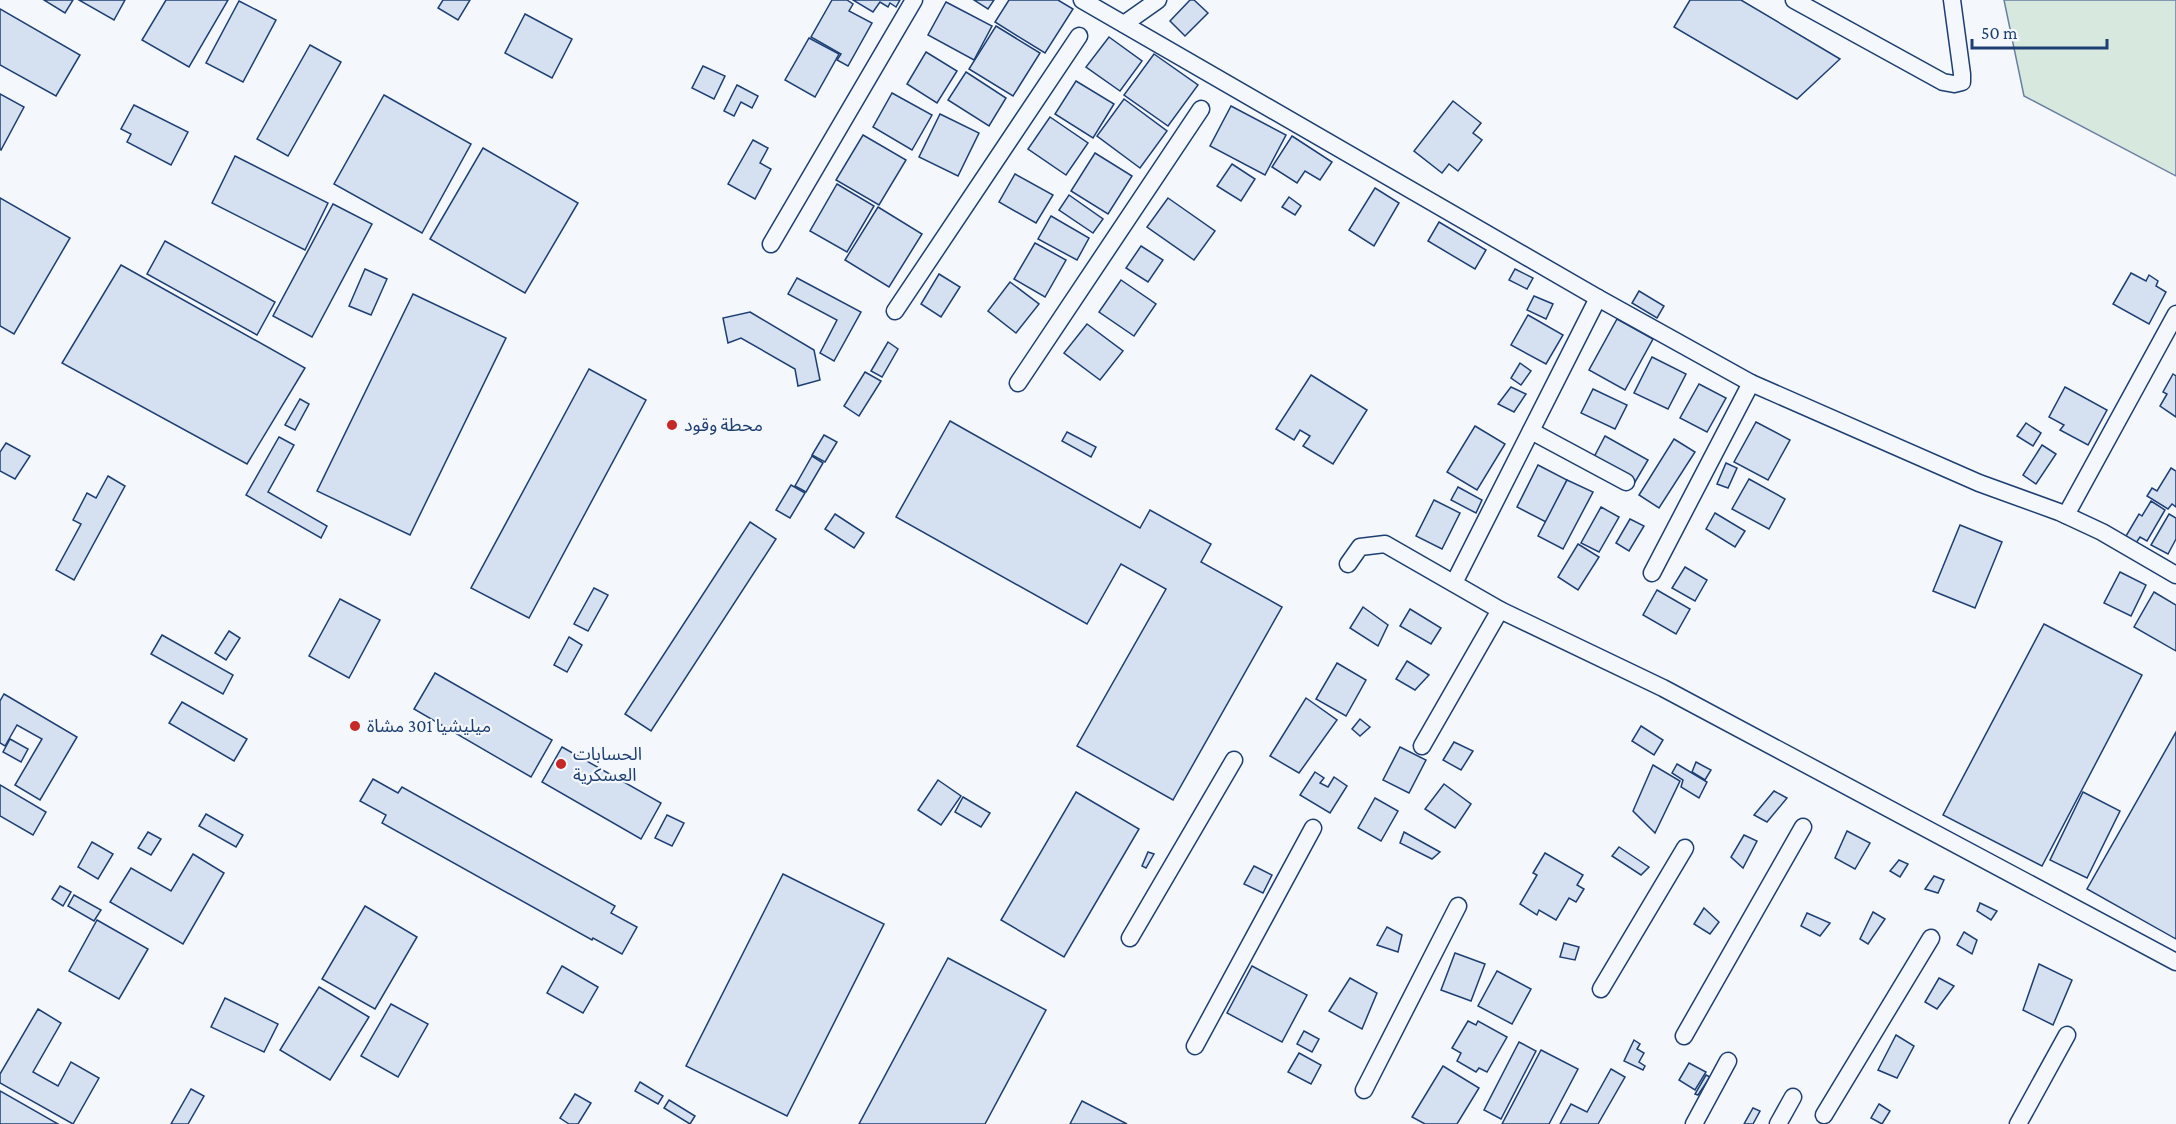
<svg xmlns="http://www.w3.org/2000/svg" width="2176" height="1124" font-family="'Crimson Pro','Noto Sans Arabic',serif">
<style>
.green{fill:#d7e8df;stroke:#687fa3;stroke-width:1.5}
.building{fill:#d5e0f0;stroke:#1d3f73;stroke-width:1.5}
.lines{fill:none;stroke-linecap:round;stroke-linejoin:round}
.minor-casing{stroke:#1d3f73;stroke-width:19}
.minor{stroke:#f4f7fb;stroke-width:16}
.poi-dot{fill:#c62828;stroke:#f4f7fb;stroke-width:2}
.labels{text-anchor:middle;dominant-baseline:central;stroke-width:4.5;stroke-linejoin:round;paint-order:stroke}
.poi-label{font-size:18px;fill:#1d3f73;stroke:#f4f7fb;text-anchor:start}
</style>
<rect width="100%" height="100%" fill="#f4f7fb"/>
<path class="green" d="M2004,0H2176V176L2024,96Z"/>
<g class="building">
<path d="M44,0H73L65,13Z"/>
<path d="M79,0H125L114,20Z"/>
<path d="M166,0H228L189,67L142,40Z"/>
<path d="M443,0H470L458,20L438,8Z"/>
<path d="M832,0H847L853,4L849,11L872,23L848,66L837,60L841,54L811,37Z"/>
<path d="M853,0H900L896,7L890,3L888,7L880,2L873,12Z"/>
<path d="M974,0H994L988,9Z"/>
<path d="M1009,0H1058L1073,9L1045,53L995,22Z"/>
<path d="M1190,0H1194L1208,13L1185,36L1170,21Z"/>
<path d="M1690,0H1741L1840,59L1797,99L1674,27Z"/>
<path d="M239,1L276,20L243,82L206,63Z"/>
<path d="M946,2L992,26L974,60L928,35Z"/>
<path d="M0,9L80,55L56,96L0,65Z"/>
<path d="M525,14L572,39L552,78L505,53Z"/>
<path d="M996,26L1040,53L1013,96L969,69Z"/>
<path d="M1109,37L1142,61L1120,91L1086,67Z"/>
<path d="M809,38L839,54L815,97L785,80Z"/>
<path d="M310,45L341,62L288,156L257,139Z"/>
<path d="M926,52L957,71L937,103L907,84Z"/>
<path d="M1154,54L1198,85L1168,126L1124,95Z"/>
<path d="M703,66L725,76L714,99L692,88Z"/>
<path d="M966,72L1006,98L989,126L948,100Z"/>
<path d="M1076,81L1114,104L1093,138L1055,114Z"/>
<path d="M737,85L758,96L752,108L741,102L734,116L724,111Z"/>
<path d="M892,93L932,115L912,150L873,127Z"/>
<path d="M0,94L24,107L1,150L0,149Z"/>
<path d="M384,95L471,144L422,233L334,184Z"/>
<path d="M1124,99L1167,131L1140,168L1097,136Z"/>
<path d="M1453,101L1481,123L1473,133L1482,140L1458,171L1449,164L1442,173L1414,151Z"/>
<path d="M134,105L188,132L171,165L127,142L131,134L121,129Z"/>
<path d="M1231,106L1286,135L1265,175L1210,146Z"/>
<path d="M940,114L979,133L958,176L919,157Z"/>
<path d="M1050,117L1088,143L1066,175L1028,149Z"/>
<path d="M863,135L906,160L879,205L836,180Z"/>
<path d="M1292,136L1332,162L1320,180L1305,171L1297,183L1272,167Z"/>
<path d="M753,140L768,148L760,163L771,169L755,199L728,184Z"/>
<path d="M483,148L578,203L525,293L430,239Z"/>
<path d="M1095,153L1132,176L1108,214L1071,191Z"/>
<path d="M235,156L328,203L305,250L212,203Z"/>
<path d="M1232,164L1255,179L1241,201L1217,186Z"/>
<path d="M1015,174L1053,195L1036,223L999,202Z"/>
<path d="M837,184L874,206L847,252L810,231Z"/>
<path d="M1375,188L1399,203L1374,246L1349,230Z"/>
<path d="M1069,195L1103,219L1093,233L1059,210Z"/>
<path d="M1289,197L1301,206L1295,215L1282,207Z"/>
<path d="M0,198L70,238L14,334L0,326Z"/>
<path d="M1168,198L1215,231L1194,260L1147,227Z"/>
<path d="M333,204L372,224L312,337L273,316Z"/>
<path d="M878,207L922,234L889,287L845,260Z"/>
<path d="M1051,216L1089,238L1077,260L1038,239Z"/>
<path d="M1439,222L1486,250L1475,269L1428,241Z"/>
<path d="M165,241L275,302L257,335L147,274Z"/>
<path d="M1035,243L1066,260L1045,297L1014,279Z"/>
<path d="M1141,246L1163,260L1148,282L1126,268Z"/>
<path d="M121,265L305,368L247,464L62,363Z"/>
<path d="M365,269L387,279L371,315L349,306Z"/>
<path d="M1515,269L1533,278L1527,289L1509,280Z"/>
<path d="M2131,273L2146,281L2149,275L2158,281L2156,286L2166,292L2149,324L2113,304Z"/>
<path d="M939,274L960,287L941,317L921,304Z"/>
<path d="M797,278L861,312L834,361L820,353L837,320L788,294Z"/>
<path d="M1121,280L1156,304L1134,336L1099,312Z"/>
<path d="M1010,282L1039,304L1016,333L988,311Z"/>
<path d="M1639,291L1664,306L1657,318L1632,303Z"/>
<path d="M413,294L506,338L410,535L317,491Z"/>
<path d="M1534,296L1553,304L1546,319L1527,310Z"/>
<path d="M750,312L814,350L820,380L798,386L795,369L741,338L728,343L723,318Z"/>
<path d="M1528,315L1563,335L1546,364L1511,345Z"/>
<path d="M1617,319L1653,339L1625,390L1589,370Z"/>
<path d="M1087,324L1123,351L1100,380L1064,353Z"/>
<path d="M888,342L898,349L882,377L871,371Z"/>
<path d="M1652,357L1686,374L1668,409L1634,393Z"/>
<path d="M1520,363L1531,371L1521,385L1511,378Z"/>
<path d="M589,369L646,400L529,618L471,588Z"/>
<path d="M865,372L881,381L859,416L844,406Z"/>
<path d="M2173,374L2176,376V417L2160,406L2167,394L2163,392Z"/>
<path d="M1311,375L1367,410L1333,464L1303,446L1310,436L1300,430L1294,440L1276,429Z"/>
<path d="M1699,384L1726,398L1707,432L1680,418Z"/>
<path d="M1511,387L1526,394L1514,412L1498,404Z"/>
<path d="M2065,387L2107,410L2088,445L2060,430L2064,425L2049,417Z"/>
<path d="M1593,389L1627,405L1615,429L1581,413Z"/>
<path d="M300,399L309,404L295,430L285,425Z"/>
<path d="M950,421L1140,528L1150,510L1211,544L1201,562L1282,607L1173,800L1077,746L1166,589L1121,564L1087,624L896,517Z"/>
<path d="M1756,422L1790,440L1768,480L1734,462Z"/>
<path d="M2026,423L2041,433L2033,446L2017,436Z"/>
<path d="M1475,426L1505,444L1477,490L1447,472Z"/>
<path d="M1067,432L1096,447L1091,457L1062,441Z"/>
<path d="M824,435L837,442L825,462L812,455Z"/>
<path d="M1605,436L1648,460L1635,482L1593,459Z"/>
<path d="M279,437L294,445L268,492L327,526L321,538L246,495Z"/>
<path d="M1674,439L1695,452L1659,508L1639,495Z"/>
<path d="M6,443L30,456L15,479L0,471V452Z"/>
<path d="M2042,445L2056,454L2036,484L2023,475Z"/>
<path d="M812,456L823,463L806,492L795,486Z"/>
<path d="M1726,463L1737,468L1728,488L1717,484Z"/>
<path d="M1538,465L1567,480L1546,522L1517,507Z"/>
<path d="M2171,468L2176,471V507L2172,504L2168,509L2147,496L2152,488L2157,491Z"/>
<path d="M108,476L125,486L74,580L56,570L81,524L73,520L87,493L96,498Z"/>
<path d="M1749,479L1785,499L1769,529L1732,509Z"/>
<path d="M1567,480L1593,492L1563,549L1538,536Z"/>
<path d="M791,485L805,493L790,518L776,510Z"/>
<path d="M1458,487L1482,500L1476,513L1451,500Z"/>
<path d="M1434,500L1460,513L1442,549L1416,536Z"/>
<path d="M2151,501L2165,510L2147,541L2140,537L2136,543L2126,536L2139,514L2142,516Z"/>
<path d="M1601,507L1619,517L1599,552L1581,543Z"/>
<path d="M1715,513L1745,531L1735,547L1706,529Z"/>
<path d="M835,514L864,533L854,548L825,529Z"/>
<path d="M2169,514L2176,518V539L2168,554L2151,545Z"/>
<path d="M1630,519L1644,526L1629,551L1616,543Z"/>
<path d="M750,522L776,539L651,731L625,714Z"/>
<path d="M1960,525L2002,542L1975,608L1933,591Z"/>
<path d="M1578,544L1599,557L1578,590L1558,577Z"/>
<path d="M1685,567L1707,580L1695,601L1672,588Z"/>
<path d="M2120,572L2146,585L2131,616L2104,603Z"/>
<path d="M594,588L608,595L588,631L574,624Z"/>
<path d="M1657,590L1690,609L1676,634L1643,615Z"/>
<path d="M2154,592L2176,605V651L2134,627Z"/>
<path d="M340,599L380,620L349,678L309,656Z"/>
<path d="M1363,607L1388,625L1378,646L1350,628Z"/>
<path d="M1410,609L1441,628L1431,644L1400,626Z"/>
<path d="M2044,624L2142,675L2042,866L1943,815Z"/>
<path d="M229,631L240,638L226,660L215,653Z"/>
<path d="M162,635L233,675L223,694L151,654Z"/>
<path d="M569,637L582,645L567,672L554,665Z"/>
<path d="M1407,661L1429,675L1415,690L1396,679Z"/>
<path d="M1337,663L1366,680L1346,716L1316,699Z"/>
<path d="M435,673L552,740L531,777L414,709Z"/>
<path d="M4,694L77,737L40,800L15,785L42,739L17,725L5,746L0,743V701Z"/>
<path d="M1306,698L1337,720L1299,773L1270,756Z"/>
<path d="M182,702L247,739L234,761L169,723Z"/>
<path d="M1360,719L1370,727L1360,736L1352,729Z"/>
<path d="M1641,726L1663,740L1654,755L1632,741Z"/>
<path d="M2176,732V939L2087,889Z"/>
<path d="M10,739L28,749L21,762L3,752Z"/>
<path d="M1454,742L1473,751L1461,770L1443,760Z"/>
<path d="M562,747L661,803L641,839L542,782Z"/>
<path d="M1400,747L1426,760L1409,793L1383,780Z"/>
<path d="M1696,762L1711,770L1705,780L1692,772Z"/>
<path d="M1677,764L1707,782L1699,798L1681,787L1683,780L1672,773Z"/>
<path d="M1653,765L1680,781L1655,833L1633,811Z"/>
<path d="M1315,772L1324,778L1320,783L1328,787L1334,777L1347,786L1330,813L1300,795Z"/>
<path d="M373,779L398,793L402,787L615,906L611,913L637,927L622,954L593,938L592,940L382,823L386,815L360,801Z"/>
<path d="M938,780L961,796L941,825L918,810Z"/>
<path d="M1444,784L1471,804L1455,828L1425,809Z"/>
<path d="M0,785L46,812L33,835L0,816Z"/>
<path d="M1774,791L1787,798L1767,822L1754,815Z"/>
<path d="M1076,792L1139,829L1064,957L1001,920Z"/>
<path d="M2083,792L2120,811L2087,878L2050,860Z"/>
<path d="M963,797L990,813L981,827L955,812Z"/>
<path d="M1375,798L1398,811L1381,841L1358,828Z"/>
<path d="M206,814L243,835L236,847L199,826Z"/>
<path d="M667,815L684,823L672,846L655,838Z"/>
<path d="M1847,831L1870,843L1855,869L1835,858Z"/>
<path d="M148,832L161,839L151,855L138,848Z"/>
<path d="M1404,832L1440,852L1432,859L1400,843Z"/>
<path d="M1744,835L1757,841L1743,868L1731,857Z"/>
<path d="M92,842L113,854L98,879L78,867Z"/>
<path d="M1619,847L1649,867L1641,875L1612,856Z"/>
<path d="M1148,852L1154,854L1146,868L1142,866Z"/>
<path d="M1545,853L1583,875L1577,885L1584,889L1576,902L1569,898L1556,920L1539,910L1537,915L1520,904L1537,875L1533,873Z"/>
<path d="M193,854L224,873L183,944L110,902L131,868L171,891Z"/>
<path d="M1899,860L1908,864L1900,877L1890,871Z"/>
<path d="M1254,866L1272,875L1263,893L1244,884Z"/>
<path d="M783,874L884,924L787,1116L686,1066Z"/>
<path d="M1934,876L1944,880L1938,893L1925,889Z"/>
<path d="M60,886L71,892L63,906L52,899Z"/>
<path d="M74,895L101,910L94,921L68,906Z"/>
<path d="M1980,903L1997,911L1991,920L1977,911Z"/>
<path d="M365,906L417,937L375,1009L322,979Z"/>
<path d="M1704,908L1719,922L1710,934L1694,924Z"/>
<path d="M1873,912L1885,919L1868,944L1860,939Z"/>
<path d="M1807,913L1830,923L1820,936L1801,926Z"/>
<path d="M97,920L148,949L119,999L69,971Z"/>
<path d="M1387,927L1402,935L1398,952L1377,945Z"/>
<path d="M1964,932L1977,940L1972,954L1957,945Z"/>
<path d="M1564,943L1579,947L1575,960L1560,957Z"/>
<path d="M1455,953L1485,964L1471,1001L1441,990Z"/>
<path d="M948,958L1046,1010L985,1124H859Z"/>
<path d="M2039,964L2072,980L2053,1025L2023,1010Z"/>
<path d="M562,966L598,987L583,1013L547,993Z"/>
<path d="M1252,966L1307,995L1282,1042L1227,1013Z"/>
<path d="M1497,971L1531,989L1512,1024L1478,1006Z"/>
<path d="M1350,978L1377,993L1362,1029L1329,1011Z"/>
<path d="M1939,978L1954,986L1937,1009L1925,1002Z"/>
<path d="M319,987L369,1017L330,1080L280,1050Z"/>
<path d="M225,998L278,1024L264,1052L211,1027Z"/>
<path d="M391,1004L428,1024L398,1077L361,1056Z"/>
<path d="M38,1009L61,1023L33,1072L58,1086L71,1062L99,1078L73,1124L0,1083V1074Z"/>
<path d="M1468,1021L1476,1025L1478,1021L1507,1037L1487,1072L1479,1068L1476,1072L1457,1061L1461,1053L1452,1048Z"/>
<path d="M1304,1031L1319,1039L1312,1052L1297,1044Z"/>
<path d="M1896,1035L1914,1046L1897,1078L1878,1070Z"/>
<path d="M1634,1040L1640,1044L1637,1049L1644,1053L1639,1062L1645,1066L1643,1070L1624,1061Z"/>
<path d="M1519,1042L1536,1051L1501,1119L1484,1110Z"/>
<path d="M1541,1050L1578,1069L1549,1124H1502Z"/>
<path d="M1299,1053L1321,1065L1311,1084L1288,1072Z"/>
<path d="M1689,1063L1706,1072L1695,1090L1679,1080Z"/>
<path d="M1443,1066L1479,1088L1457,1124H1425L1412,1117Z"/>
<path d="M1611,1069L1625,1077L1598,1124H1560L1571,1104L1587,1112Z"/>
<path d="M1706,1075L1710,1077L1698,1095L1695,1094Z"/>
<path d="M640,1082L663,1096L658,1104L635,1091Z"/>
<path d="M191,1089L204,1096L188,1124H171Z"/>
<path d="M0,1091L58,1124H0Z"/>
<path d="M575,1094L591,1103L578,1124H569L560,1118Z"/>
<path d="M669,1100L695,1116L690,1124L664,1108Z"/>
<path d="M1082,1101L1127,1124H1070Z"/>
<path d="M1879,1104L1890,1111L1882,1124L1871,1118Z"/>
<path d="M1753,1108L1760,1111L1753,1124H1744Z"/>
</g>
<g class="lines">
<defs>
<g id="minor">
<path d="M1082,0L1598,298L1751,383L1979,483L2059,512L2102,532L2176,575"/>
<path d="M1794,0L1943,82L1954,84L1962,82V74L1952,0"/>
<path d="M1124,24L1158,0"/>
<path d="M771,244L914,0"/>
<path d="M895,311L1079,36"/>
<path d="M1018,383L1201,109"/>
<path d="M1531,431L1626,482"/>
<path d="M2066,515L2176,314"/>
<path d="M1348,564L1360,547L1385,544L1500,610L1663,688L2176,962"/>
<path d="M1652,573L1751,383"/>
<path d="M1454,583L1598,298"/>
<path d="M1422,746L1500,610"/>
<path d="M1130,938L1234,760"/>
<path d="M1601,989L1685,848"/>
<path d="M1684,1036L1803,827"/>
<path d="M1195,1046L1313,828"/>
<path d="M1364,1090L1458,906"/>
<path d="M1824,1115L1931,938"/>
<path d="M1694,1124L1728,1061"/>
<path d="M1778,1124L1793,1097"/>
<path d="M2018,1124L2067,1035"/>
</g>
</defs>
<use href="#minor" class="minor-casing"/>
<use href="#minor" class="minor"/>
</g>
<g class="poi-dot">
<circle cx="672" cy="425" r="6"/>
<circle cx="355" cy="726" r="6"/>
<circle cx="561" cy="764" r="6"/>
</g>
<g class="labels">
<g class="poi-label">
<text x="684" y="425">محطة وقود</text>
<text x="367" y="726">ميليشيا 301 مشاة</text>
<text x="573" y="754">الحسابات<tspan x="573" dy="21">العسكرية</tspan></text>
</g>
</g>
<path d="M1972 39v9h135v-9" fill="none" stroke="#1d3f73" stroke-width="3"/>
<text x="1981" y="39" font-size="18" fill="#1d3f73" stroke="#f4f7fb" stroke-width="4.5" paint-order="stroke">50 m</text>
</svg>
